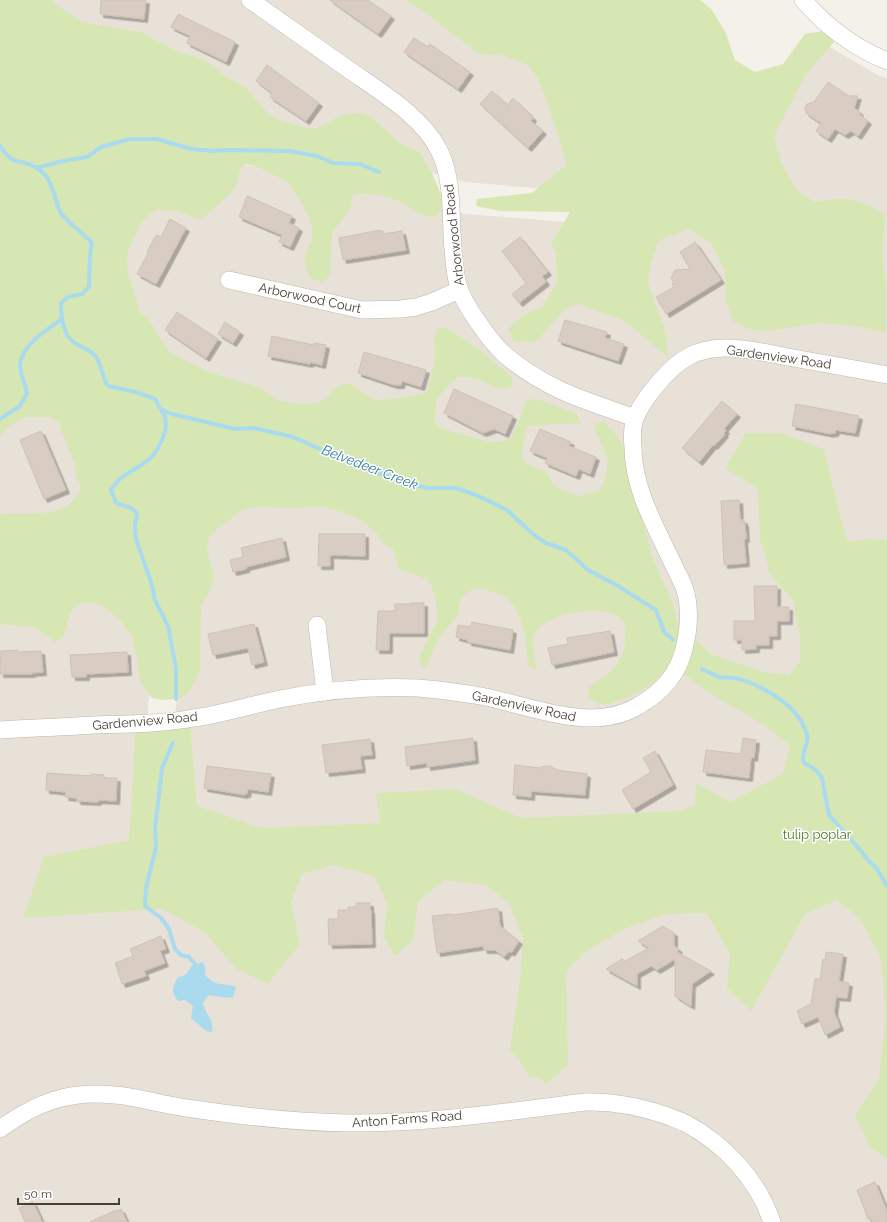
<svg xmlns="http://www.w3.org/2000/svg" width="887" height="1222" font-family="Raleway,sans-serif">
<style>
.residential{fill:#e8e1d8}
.green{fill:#d6e7b4}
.water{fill:#a9daee}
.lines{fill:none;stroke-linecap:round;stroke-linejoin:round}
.stream{stroke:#a9daee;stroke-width:4}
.building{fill:#d9cdc3;stroke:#d0c1b3;filter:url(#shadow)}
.minor-casing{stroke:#c0b7ad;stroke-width:18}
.minor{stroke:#fff;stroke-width:17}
.labels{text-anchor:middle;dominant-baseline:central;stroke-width:3;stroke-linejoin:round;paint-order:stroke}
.street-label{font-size:13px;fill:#484038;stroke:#fff}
.park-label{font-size:13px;fill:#52792d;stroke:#fff}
.water-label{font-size:14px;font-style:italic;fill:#2f7999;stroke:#fff}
</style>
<defs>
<filter id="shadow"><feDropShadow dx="3.5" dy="3.5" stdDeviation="0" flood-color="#0004"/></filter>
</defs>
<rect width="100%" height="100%" fill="#f4f0ea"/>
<path class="residential" d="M0,0H488L721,170L813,33L833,49L878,75L887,78V1222H0V425L58,371L153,652L136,845L167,841L180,645L193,401L99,321L156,157L313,171L466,214L591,224L593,193L465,182L317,141L0,102Z"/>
<g class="green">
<path d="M0,0H52L56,5L82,22L141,32L178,52L189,55L208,62L226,77L245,87L264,109L271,116L282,121L311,129L321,127L339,116L349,114L360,113L370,116L400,143L420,153L431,171L443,199L442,209L435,217C416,216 412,206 396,200C384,195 365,192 353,195L350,209L332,233L330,276L322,282L311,279L306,269L304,259L312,239V228L309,217L299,198L286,181L256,166L245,164L239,172L237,184L231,193L208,214L199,219L179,212L157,209L149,215L141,223L128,251L127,262L128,273L140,312L148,318L169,352L206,371L261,388L277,400L297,404L318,403L327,398L333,390L341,385L351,383C358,389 365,396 374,399C383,402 417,395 427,392L435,361L434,339L437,329L447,328L481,351L512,377L511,387L499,389L480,380L469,377H459L450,383L437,399L434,420L440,428L489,442H499L510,439L519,421L526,400L537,399L577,414L581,423L527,426L521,457L527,464L547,472L551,482L559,489L578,496L599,491C606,479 610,466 605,452C601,441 596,436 594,423L604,422L618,437L623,446L652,556L676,612V619L710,654L764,672L789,675L800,662V638L793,600L770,574L760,539L758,489L725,468L746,433H780L824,449L840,516L848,542L869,539L887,540V1158L870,1147L855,1116L879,1079L886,1017L882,966L878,952L860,919L837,900L805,914L751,1011L727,988L730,954L707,913L666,914L624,929L588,950L566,971L568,1065L546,1084L538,1077L530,1078L519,1059L510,1051L520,979L523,937L509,903L486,885L444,880L418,902L413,940L395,956L384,937L387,903L374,876L334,865L302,874L291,902L300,944L268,984L237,969L204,932L162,909L23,918L44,857L129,840L136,724L190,723L197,806L262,828L380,823L376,793L455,789L521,818L680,811L695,805L696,783L730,802L783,774L790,745L761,723L718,698L670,665C658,683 639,693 620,700C616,701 612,704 608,704C600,706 594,701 588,697L589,687C607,675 623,665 625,642C625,634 627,624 620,618C604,603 538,613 533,638C532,644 536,663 537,671L528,665L525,634L518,613L512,604L505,596L484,589H473L464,595L459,604L458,615L438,639L425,670L419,660C422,647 431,636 436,623C439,614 435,588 428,581C423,576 406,572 399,569L393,549L383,544L378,535L363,521L342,512L320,506L299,508L255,507L242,510L217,529L209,537L207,547L214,577L211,588L201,606L200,669L192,688L185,696L174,699L162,700L152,698L145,690L140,681L137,659L132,637L120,620L103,606L93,603L83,602L74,608L69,617L63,637L54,642L37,628L0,624V514C20,513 57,517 72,502C77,497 79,492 81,486L76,476L74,461L62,433L59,423L51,417H25L7,427L0,437Z"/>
<path d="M405,0H700L711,9L725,31L735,60L755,72L783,64L805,34L828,30L834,42L805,76L774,136L782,164L796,189L814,202C842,196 861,198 885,215L882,256L886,287V332L849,325L818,323L766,331L749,329L733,321L726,300L725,272L711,242L701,238L690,229L659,240L651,263L648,282L666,334L668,357L643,336L622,320L578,304L566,308L536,342L514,341L508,329L522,316L543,306L557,282L556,252L551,244L570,212L500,211L476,206L477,199L532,193L566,165L559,138L546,99L537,77L528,65L500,55L479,54L419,8Z"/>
</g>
<path class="water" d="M202,962C206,965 206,969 205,975C217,988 223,982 236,987L233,997L227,998L209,995L203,1002C204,1013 215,1020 212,1032L206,1031L191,1018L193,1006L185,1000L178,1001C170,991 173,986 178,977C186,976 188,973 191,966Z"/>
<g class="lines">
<g class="stream">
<path d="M0,145C12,168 20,157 37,168C54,179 53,198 61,213C65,221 85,234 92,243L90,255L89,287L82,294L68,297L61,303C61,319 63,337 78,345C85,349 91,350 96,357C102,366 102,377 108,386L136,392L155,399C158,405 163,411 165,418C169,430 157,454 147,461C133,472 120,474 111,490L116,503L131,508L137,513L135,526L136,539L151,582L155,600L168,626L176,669V699"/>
<path d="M36,168L63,161L87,157L101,147L130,139H157L191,149L214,151L228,150L289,151L317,156L333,163L360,164L379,172"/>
<path d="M162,410L172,414L235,429L254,428L293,437L357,465L406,483L428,488H456L476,495L507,510L534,535L546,543L566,550L588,570L618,586L656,610L664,632L673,640"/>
<path d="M0,419L20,406L27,393C25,384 20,373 20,365C21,345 48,329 62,319"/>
<path d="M702,669C707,671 713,675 719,677C727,678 735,677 743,680C768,689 798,706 807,734C810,744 800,751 804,763L816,770L822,778L829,815L862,852L867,859L877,869L887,886"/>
<path d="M173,743L162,768L155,828L156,847L146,888L145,906L161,918L169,929L175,949L181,955L189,957L195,964"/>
</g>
</g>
<g class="building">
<path d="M101,0H146L144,19L100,14Z"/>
<path d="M330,0H368L391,16L378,34Z"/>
<path d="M178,14L235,42L226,62L187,43L190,36L171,27Z"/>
<path d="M414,38L428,47L430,44L470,72L458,89L404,52Z"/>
<path d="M267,65L319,103L306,121L270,97L272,93L256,81Z"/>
<path d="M828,82L849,96H858L854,108L859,111L860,115L868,121L858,136L851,131L845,135L835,129L828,139L816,131L821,123L806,113L805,108L807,104L814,102Z"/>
<path d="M492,91L508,105L513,98L527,111L533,118L531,121L543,131L528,148L480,104Z"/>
<path d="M247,196L292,216L289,223L299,228L290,247L279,242L282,235L239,217Z"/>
<path d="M170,219L186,228L156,284L137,274L148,253L147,252L155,237L157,235L161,237Z"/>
<path d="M380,230V231H383V234L402,231L406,250L343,260L339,238Z"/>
<path d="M520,237L548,272L542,276L546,282L519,303L512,294L526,283L502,251Z"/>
<path d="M695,242L721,280L666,314L656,297L674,287L672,284L674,283L671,278L675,270L690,269L680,252Z"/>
<path d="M177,312L218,339L206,358L165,330Z"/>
<path d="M565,320L607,332L605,338L624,344L618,361L558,341Z"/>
<path d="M225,322L240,332L233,343L218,334Z"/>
<path d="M272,336L314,345V343L326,345L322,365L310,362V364L268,356Z"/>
<path d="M364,352L426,370L421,387L402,381L401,385H394L358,373Z"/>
<path d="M454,389L513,416L505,434L494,429L483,433L444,413Z"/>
<path d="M722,401L737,414L724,429L726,430L724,433L725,434L714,446L713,445L699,462L682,448Z"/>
<path d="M796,404L859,416L855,433L836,430L835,433H831V434L792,426Z"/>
<path d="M540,429L571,442L569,446L596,457L590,474L579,469L576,476L545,463L547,458L530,451Z"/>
<path d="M41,431L66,490L44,499L20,440Z"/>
<path d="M739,500L740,520H744V523H745L746,539H744L746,563L724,565L721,501Z"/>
<path d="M319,534H365V556L330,555V566H318Z"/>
<path d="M282,538L286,557L246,567V569L233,572L230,560L243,557L241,548Z"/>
<path d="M754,586H777V607H789V621H777V636H769V645H756V649L742,650V640H734V621H755Z"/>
<path d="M411,603H424V633H389V650H376L378,611H395V604H411Z"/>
<path d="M472,622L513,630L510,650L468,642V640L456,637L458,625L470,627Z"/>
<path d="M254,624L264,662L252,665L248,648L213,655L208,634Z"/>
<path d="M610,631L614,652L552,665L548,648L568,644L567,638Z"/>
<path d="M17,650V652L41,651L43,672L32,673V674H0L1,651Z"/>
<path d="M127,652L128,672L86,674V677H72L70,655Z"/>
<path d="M473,738L475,760L427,767V763L407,766L405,747Z"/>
<path d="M743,738L756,740L754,758L751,757L749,778L703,772L706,750L741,754Z"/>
<path d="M370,739L372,755L360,756L362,769L326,773L322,745Z"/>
<path d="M655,751L673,785L633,809L622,790L651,772L643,758Z"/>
<path d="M515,765L540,768L544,766H551L557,770L587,774L585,795L531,791V797L513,795Z"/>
<path d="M207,766L271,774L268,792L248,789L247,794L245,793V795L204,788Z"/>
<path d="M47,773L91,776V774L104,775V778H117L116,801L98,800V802L77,801V798L65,797L66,792L46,790Z"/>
<path d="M356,903H370V910H371L372,944L329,945L328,919H338V910H348V907H356Z"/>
<path d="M498,908L500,926L519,941L511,953L509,951L504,957L495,950H484L483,946L437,953L432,916L452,914L454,915Z"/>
<path d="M663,926L674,933V946L679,949L677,952L711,971L692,984L691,1006L675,996V959L657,970L651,966L637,974V986L606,969L622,959L625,961L649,948L638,941Z"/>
<path d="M161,936L166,949L160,951L165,963L144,971L146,976L122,984L115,963L133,956L130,949Z"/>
<path d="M826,952L843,954L839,981L849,983L847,998L836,997L834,1012L840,1027L825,1035L818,1017L802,1024L797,1011L811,1004L815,979H820L823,959L825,960Z"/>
<path d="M875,1182L887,1211V1222H872L870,1218L868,1219L857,1190Z"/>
<path d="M33,1202L42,1222H25L19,1208Z"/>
<path d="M121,1209L127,1222H90L116,1210L117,1211Z"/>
</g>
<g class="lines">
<defs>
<g id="minor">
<path d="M250,0C283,23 315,46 348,69C379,91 421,115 439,150C454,180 450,216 453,249C454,262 455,276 459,288C465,306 490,341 504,354C520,368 541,381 560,390C584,401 610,409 635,418"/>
<path d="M803,0C826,26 855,48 887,61"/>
<path d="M229,280L362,310L401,309L416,307L432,302L459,290"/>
<path d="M317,625L325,692"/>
<path d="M0,730C31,728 63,727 94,725C128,724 161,724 194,718C223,714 251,705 280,699C325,690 372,686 418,688C440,690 464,693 486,697C533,707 594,733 638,706C661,693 678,675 684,649C689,629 691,607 684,587C681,580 677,572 673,564C656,527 633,489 633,447C632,437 632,425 636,416C642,403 652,390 661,380C679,359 697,348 726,348C747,348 768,353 788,357C821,363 854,369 887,375"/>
<path d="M0,1129C37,1102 69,1090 115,1095C139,1097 163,1105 187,1108C239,1116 294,1122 347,1123C426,1124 506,1112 585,1102C614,1101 638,1106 665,1115C672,1118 679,1120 685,1123C725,1144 758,1180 772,1222"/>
</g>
</defs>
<use href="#minor" class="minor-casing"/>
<use href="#minor" class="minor"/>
</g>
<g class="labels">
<g class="street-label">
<text transform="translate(454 235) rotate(-96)">Arborwood Road</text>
<text transform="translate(310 298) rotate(12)">Arborwood Court</text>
<text transform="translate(779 357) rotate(8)">Gardenview Road</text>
<text transform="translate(524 706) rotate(12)">Gardenview Road</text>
<text transform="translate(145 721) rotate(-5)">Gardenview Road</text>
<text transform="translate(407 1119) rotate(-4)">Anton Farms Road</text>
</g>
<g class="park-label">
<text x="817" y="834">tulip poplar</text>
</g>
<g class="water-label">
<text transform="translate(370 467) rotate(21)">Belvedeer Creek</text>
</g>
</g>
<path d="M18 1198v6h101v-6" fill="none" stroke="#484038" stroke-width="2"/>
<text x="24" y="1198" font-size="12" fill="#484038" stroke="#ffffff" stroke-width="3" paint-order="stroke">50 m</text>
</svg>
